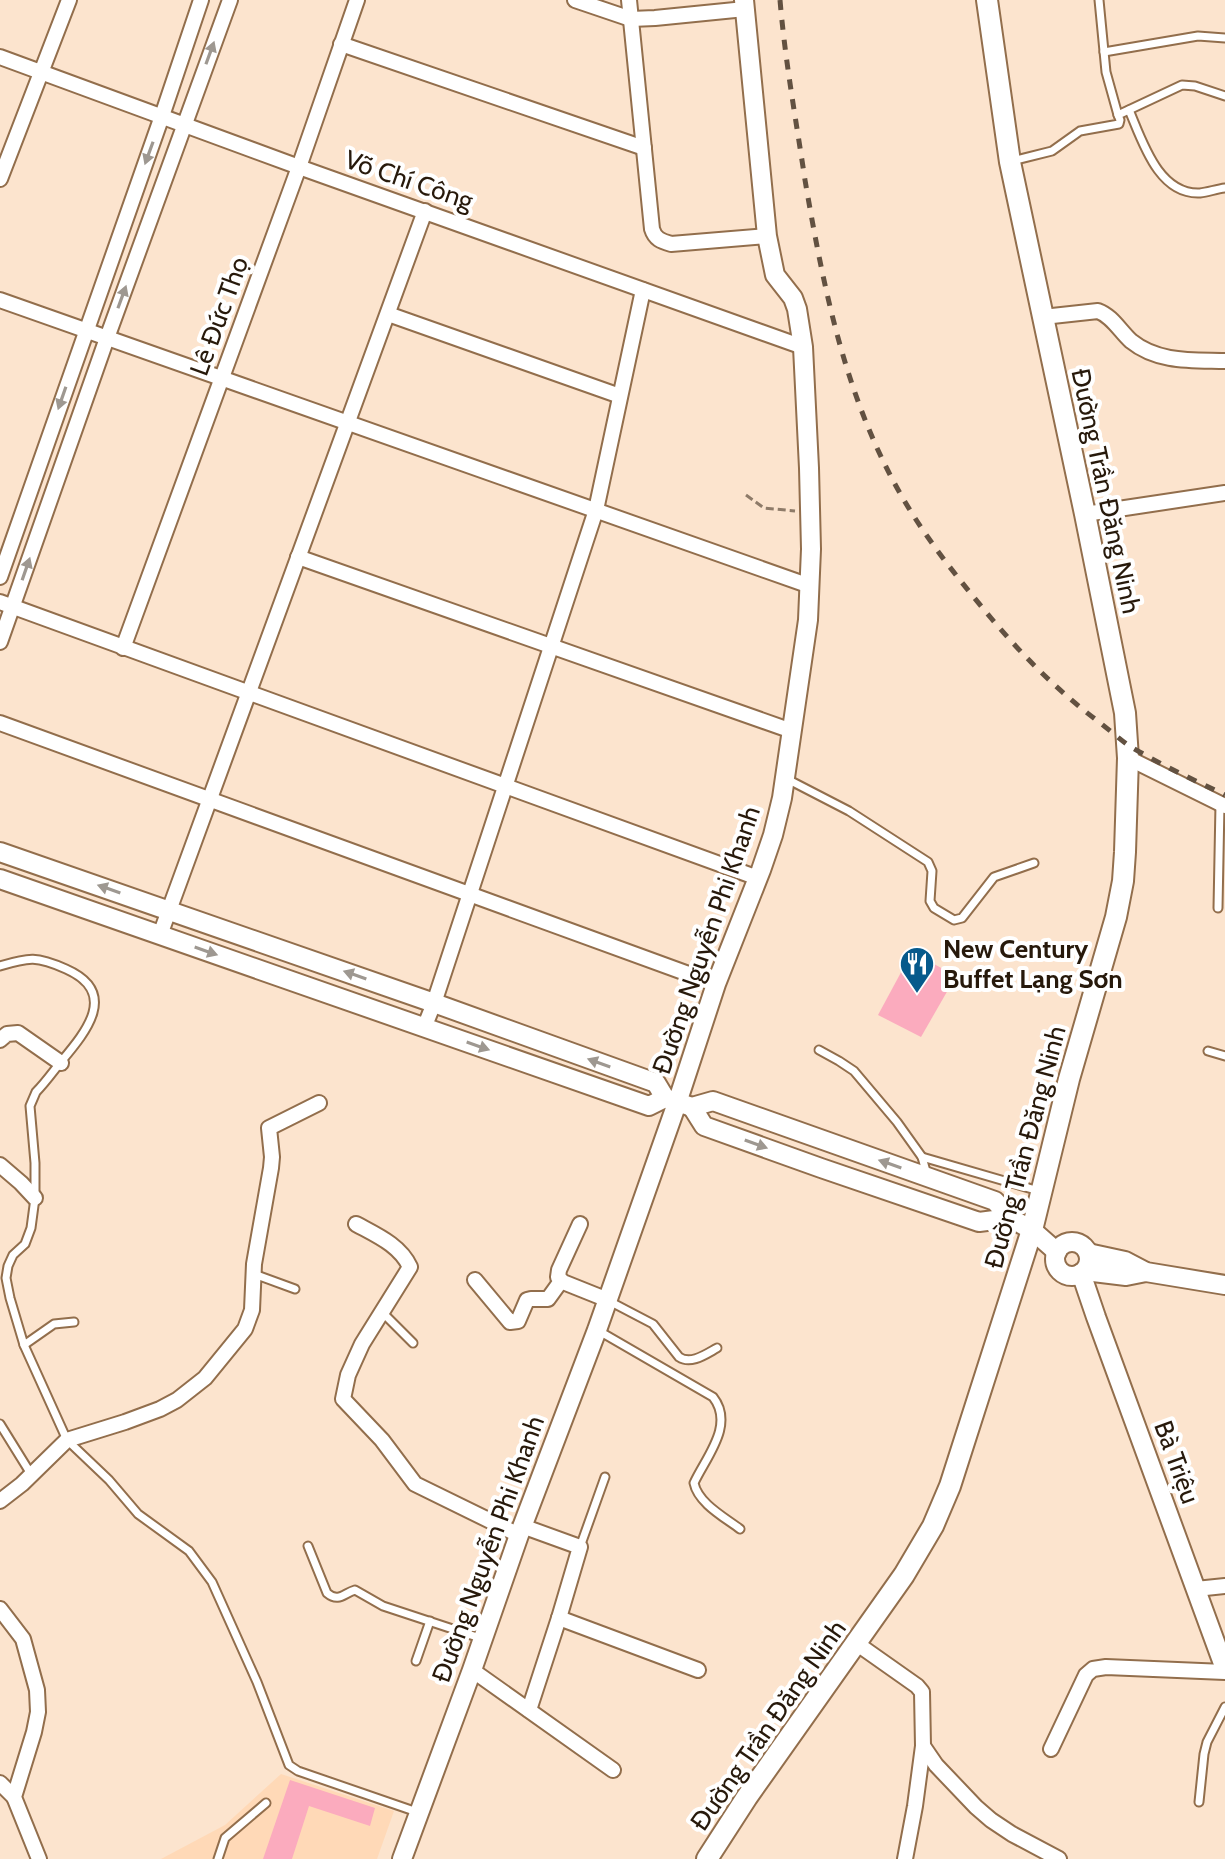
<svg xmlns="http://www.w3.org/2000/svg" width="1225" height="1859" font-family="Cabin,sans-serif">
<style>
.built{fill:#ffd9b7}
.building{fill:#fbabbe}
.lines{fill:none;stroke-linecap:round;stroke-linejoin:round}
.lane-casing{stroke:#926e4c;stroke-width:11}
.street-casing{stroke:#926e4c;stroke-width:18}
.secondary-casing{stroke:#926e4c;stroke-width:22}
.primary-casing{stroke:#926e4c;stroke-width:24}
.path{stroke:#8e7b69;stroke-width:3;stroke-dasharray:8 4;stroke-linecap:butt}
.lane{stroke:#fff;stroke-width:7}
.street{stroke:#fff;stroke-width:14}
.secondary{stroke:#fff;stroke-width:18}
.primary{stroke:#fff;stroke-width:20}
.rail{stroke:#625141;stroke-width:5;stroke-dasharray:10 10;stroke-linecap:butt}
.oneway{fill:#9e9891}
.labels{text-anchor:middle;dominant-baseline:central;stroke-width:8;stroke-linejoin:round;paint-order:stroke}
.street-label{font-size:26px;fill:#27190b;stroke:#fff}
.poi-label{font-size:26px;font-weight:bold;fill:#27190b;stroke:#fff;text-anchor:start}
</style>
<rect width="100%" height="100%" fill="#fce4ce"/>
<path class="built" d="M281,1774L394,1811L377,1859H161L225,1825Z"/>
<g class="building">
<path d="M912,952L956,976L921,1037L878,1015Z"/>
<path d="M290,1780L375,1808L370,1826L309,1806L292,1859H263Z"/>
</g>
<g class="lines">
<defs>
<g id="lane">
<path d="M1099,0L1106,72L1118,115"/>
<path d="M1104,52L1198,36L1225,38"/>
<path d="M1129,110C1142,140 1158,195 1200,193C1208,192 1217,189 1225,188"/>
<path d="M1012,161L1052,151L1080,131L1119,124L1120,120L1118,115L1182,85L1195,86L1225,96"/>
<path d="M787,779L849,811L928,862L932,871L930,901L934,908L954,920L962,918L994,877L1034,863"/>
<path d="M1218,908L1220,804"/>
<path d="M0,966C29,957 37,956 66,969C120,993 85,1033 60,1063C52,1073 45,1083 36,1092L30,1106L35,1163V1198L31,1228L25,1244L13,1255L8,1266L6,1278L10,1298L24,1345L67,1440L109,1480L138,1514L189,1551L212,1582L257,1682L289,1765L298,1771L417,1812"/>
<path d="M819,1050L839,1061L854,1071L897,1122L922,1157L927,1175"/>
<path d="M1208,1051L1225,1056"/>
<path d="M922,1157L1039,1191"/>
<path d="M254,1274L295,1289"/>
<path d="M609,1301L653,1324L679,1357C691,1365 706,1354 717,1348"/>
<path d="M382,1312L413,1343"/>
<path d="M599,1331L713,1397C735,1425 706,1457 694,1483C698,1503 724,1517 740,1529"/>
<path d="M24,1345L54,1324L74,1322"/>
<path d="M0,1424L31,1474"/>
<path d="M308,1546L327,1593C339,1603 344,1593 355,1590L383,1606L480,1638"/>
<path d="M580,1547L605,1477"/>
<path d="M416,1661L430,1621"/>
<path d="M1199,1802L1204,1754L1207,1742L1225,1707"/>
<path d="M218,1859L225,1838L266,1803"/>
</g>
<g id="street">
<path d="M575,0L631,19L655,18L745,9"/>
<path d="M629,0L652,229C655,239 661,241 671,244L767,236"/>
<path d="M341,44L644,148"/>
<path d="M0,57L299,167L803,347"/>
<path d="M0,179L69,0"/>
<path d="M0,300L810,586"/>
<path d="M388,314L620,396"/>
<path d="M1043,317L1098,311C1112,316 1120,331 1131,341C1158,363 1193,360 1225,361"/>
<path d="M1085,514L1225,493"/>
<path d="M298,557L792,731"/>
<path d="M0,577L162,116L201,0"/>
<path d="M0,602L758,878"/>
<path d="M0,642L107,338L230,0"/>
<path d="M123,648L299,167L357,0"/>
<path d="M0,723L716,984"/>
<path d="M1128,758L1225,806"/>
<path d="M160,935L425,211"/>
<path d="M424,1028L434,1003L596,510L643,290"/>
<path d="M0,1040L7,1034L18,1033L61,1063"/>
<path d="M0,1165L21,1183L35,1198"/>
<path d="M356,1224C376,1235 400,1245 410,1267L362,1344L348,1375L343,1399L382,1440L415,1484L519,1535"/>
<path d="M580,1224L559,1270L558,1277L563,1282L608,1300"/>
<path d="M475,1280L510,1322L518,1321L527,1300L531,1299H548L561,1281"/>
<path d="M0,1501L22,1484L67,1440L125,1422L160,1409L177,1400L205,1378L245,1329L252,1310L254,1264L271,1168L272,1157L269,1128L319,1103"/>
<path d="M522,1526L580,1547L559,1618L529,1710"/>
<path d="M1196,1589L1225,1586"/>
<path d="M0,1609L23,1639L37,1690L38,1712L34,1732L14,1797L39,1859"/>
<path d="M559,1618L698,1670"/>
<path d="M856,1643L917,1686L922,1692L923,1746L936,1765L976,1807L991,1820L1012,1834L1059,1859"/>
<path d="M472,1670L613,1770"/>
<path d="M1051,1749L1086,1675L1093,1669L1106,1667L1225,1672"/>
<path d="M0,1783L14,1797"/>
<path d="M905,1859L915,1806L923,1746"/>
</g>
<g id="secondary">
<path d="M0,852L434,1003L656,1083L665,1098L692,1107L713,1101L995,1201L1010,1218L1032,1230L1057,1252"/>
<path d="M0,879L649,1106L665,1098"/>
<path d="M692,1107L704,1126L821,1168L979,1222L1010,1218"/>
<circle cx="1072" cy="1259" r="17"/>
<path d="M1088,1253L1125,1261L1146,1272L1225,1285"/>
<path d="M1085,1271L1126,1276L1146,1272"/>
<path d="M1081,1273L1096,1317L1225,1669"/>
<path d="M402,1859L472,1670L519,1535L597,1330L677,1103L716,984L761,870L773,835L782,798L808,620L811,549L809,468L803,347L797,309L793,298L775,275L767,236L744,0"/>
</g>
<path id="primary" d="M707,1859L747,1797L904,1575L933,1526L950,1486L1032,1230L1069,1079L1116,917L1123,881L1125,852L1128,758L1125,713L1085,514L1010,162L987,0"/>
</defs>
<use href="#lane" class="lane-casing"/>
<use href="#street" class="street-casing"/>
<use href="#secondary" class="secondary-casing"/>
<use href="#primary" class="primary-casing"/>
<path class="path" d="M746,495L764,508L795,511"/>
<use href="#lane" class="lane"/>
<use href="#street" class="street"/>
<use href="#secondary" class="secondary"/>
<use href="#primary" class="primary"/>
<path class="rail" d="M780,0C785,60 796,120 805,180C823,285 844,391 896,486C922,534 956,576 991,618C1023,656 1056,689 1095,719C1106,727 1117,737 1128,745C1159,764 1192,779 1225,795"/>
</g>
<defs><path id="oneway-solid" d="M-6-.8H1V-3.2L6.5 0L1 3.2V.8H-6Z" transform="scale(2)"/></defs>
<g class="oneway">
<use href="#oneway-solid" transform="translate(210 53) rotate(-70)"/>
<use href="#oneway-solid" transform="translate(149 153) rotate(110)"/>
<use href="#oneway-solid" transform="translate(122 297) rotate(-70)"/>
<use href="#oneway-solid" transform="translate(62 398) rotate(109)"/>
<use href="#oneway-solid" transform="translate(26 569) rotate(-71)"/>
<use href="#oneway-solid" transform="translate(109 889) rotate(-161)"/>
<use href="#oneway-solid" transform="translate(206 951) rotate(19)"/>
<use href="#oneway-solid" transform="translate(355 975) rotate(-161)"/>
<use href="#oneway-solid" transform="translate(478 1046) rotate(19)"/>
<use href="#oneway-solid" transform="translate(599 1063) rotate(-160)"/>
<use href="#oneway-solid" transform="translate(756 1144) rotate(20)"/>
<use href="#oneway-solid" transform="translate(890 1164) rotate(-161)"/>
</g>
<defs>
<symbol id="restaurant-pin" viewBox="-11 -11 22 30"><path d="M0 17L-7.5 6A9.5 9.5 0 1 1 7.5 6Z" fill="#065a8c" stroke="#fff"/><path d="M-5-6h1v4h1v-4h1v4h1v-4h1v5L-1.5 .5V6h-2V.5L-5-1ZM5-6V6H3V1.5H1.5Q1.5-4 5-6Z" fill="#fff"/></symbol>
</defs>
<g fill-rule="evenodd">
<use href="#restaurant-pin" x="897" y="944" width="40" height="54"/>
</g>
<g class="labels">
<g class="street-label">
<text transform="translate(409 180) rotate(19)">Võ Chí Công</text>
<text transform="translate(219 316) rotate(-70)">Lê Đức Thọ</text>
<text transform="translate(1106 491) rotate(78)">Đường Trần Đăng Ninh</text>
<text transform="translate(706 940) rotate(-71)">Đường Nguyễn Phi Khanh</text>
<text transform="translate(1025 1147) rotate(-75)">Đường Trần Đăng Ninh</text>
<text transform="translate(1177 1462) rotate(70)">Bà Triệu</text>
<text transform="translate(488 1549) rotate(-70)">Đường Nguyễn Phi Khanh</text>
<text transform="translate(768 1725) rotate(-55)">Đường Trần Đăng Ninh</text>
</g>
<g class="poi-label">
<text x="943" y="949">New Century<tspan x="943" dy="30">Buffet Lạng Sơn</tspan></text>
</g>
</g>
</svg>
